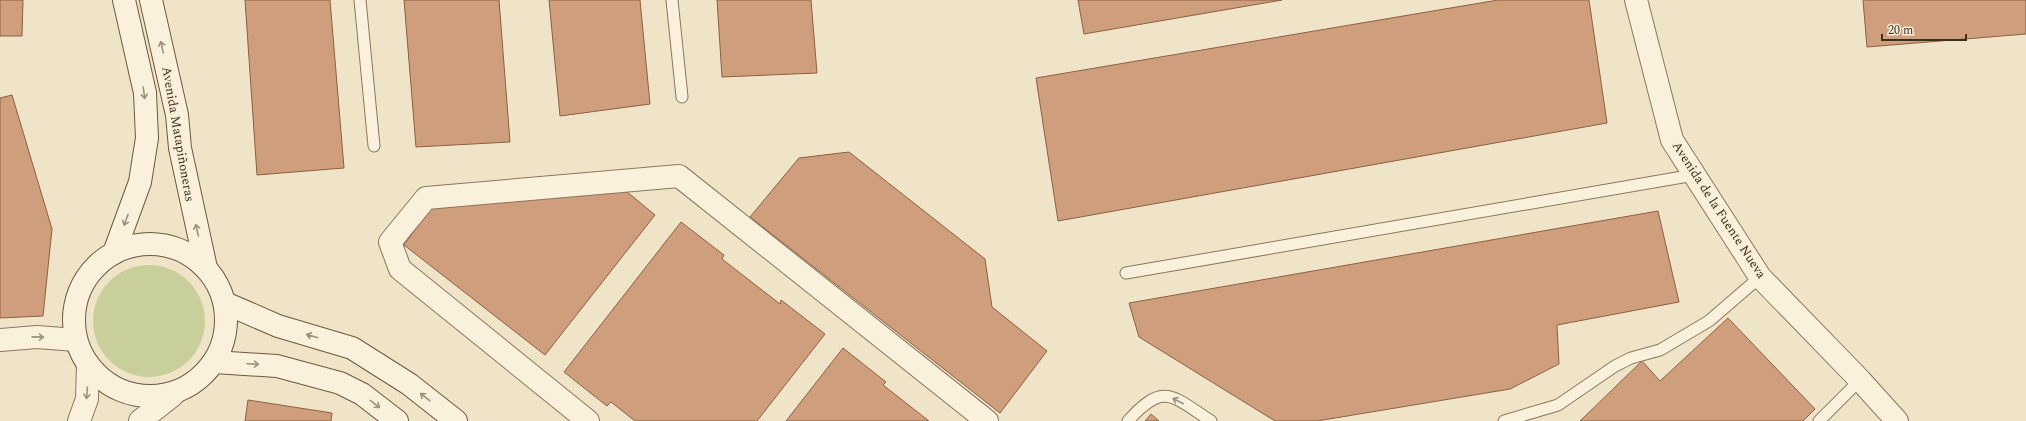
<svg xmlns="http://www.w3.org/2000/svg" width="2026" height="421" font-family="Spectral,serif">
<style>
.green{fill:#c9cf9b}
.building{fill:#cf9f7d;stroke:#8d5f41}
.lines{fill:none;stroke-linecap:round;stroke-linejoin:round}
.service-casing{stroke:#8d765c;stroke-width:13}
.minor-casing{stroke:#8d765c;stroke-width:24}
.tertiary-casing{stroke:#8d765c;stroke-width:24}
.secondary-casing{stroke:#6f573f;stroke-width:24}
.service{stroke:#faf1dc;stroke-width:11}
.minor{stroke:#faf1dc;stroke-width:22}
.tertiary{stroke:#faf1dc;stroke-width:22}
.secondary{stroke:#faf1dc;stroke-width:22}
.oneway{stroke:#9c907e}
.labels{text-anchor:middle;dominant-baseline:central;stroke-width:3.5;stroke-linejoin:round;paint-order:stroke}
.street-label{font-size:13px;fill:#3d2e20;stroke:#f7eed8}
</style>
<rect width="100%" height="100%" fill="#f0e4c8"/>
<circle class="green" cx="149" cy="321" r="56"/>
<g class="building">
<path d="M0,0H23L22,36H0Z"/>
<path d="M245,0H330L344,168L257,175Z"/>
<path d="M404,0H499L510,142L416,147Z"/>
<path d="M549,0H640L650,104L560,116Z"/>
<path d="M717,0H811L817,73L722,77Z"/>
<path d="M1078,0H1282L1084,34Z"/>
<path d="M1498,0H1589L1607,123L1058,221L1036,78Z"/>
<path d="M1863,0H2026V34L1867,47Z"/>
<path d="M12,95L52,229L43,316L0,318V98Z"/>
<path d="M849,152L985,259L992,307L1047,351L1000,413L750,217L799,158Z"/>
<path d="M620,186L655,215L545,355L404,245L430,209Z"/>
<path d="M1658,211L1679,302L1557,325L1559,364L1510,389L1317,421H1275L1139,337L1129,303Z"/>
<path d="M681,222L724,255L722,259L780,304L781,300L825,334L757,421H635L611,402L607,406L564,372Z"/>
<path d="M1728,318L1815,409L1803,421H1580L1642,361L1660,381Z"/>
<path d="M843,348L886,382L883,385L929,421H786Z"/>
<path d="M248,400L332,413L331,421H245Z"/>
<path d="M1151,414L1159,421H1145Z"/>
</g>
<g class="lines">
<defs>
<g id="service">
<path d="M360,0L374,146"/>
<path d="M672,0L682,97"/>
<path d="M1126,273L1694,175"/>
<path d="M1128,421C1164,381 1172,396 1211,421"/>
<path d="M1504,421L1558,405L1615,366L1631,358L1660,350L1709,321L1760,277"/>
<path d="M1819,421L1860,380"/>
</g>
<g id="minor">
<path d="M1636,0L1672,140L1760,277L1860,380L1897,421"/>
<path d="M0,340L37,337L76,340"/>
<path d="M588,421L400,269L390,242L426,198L679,176L987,421"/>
</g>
<g id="tertiary">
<path d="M79,421L87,399L88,364"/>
<path d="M140,421L173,395"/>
</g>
<g id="secondary">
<path d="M151,0L177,115L180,148L206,268"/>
<circle cx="150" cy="320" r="76"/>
<path d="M114,253L140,182L147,138L145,93L124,0"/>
<path d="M225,303L278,326L352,348L409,384L456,421"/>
<path d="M214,362L277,366L340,383L362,394L397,421"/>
</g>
</defs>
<use href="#service" class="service-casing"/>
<use href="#minor" class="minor-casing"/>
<use href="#tertiary" class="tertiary-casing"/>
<use href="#secondary" class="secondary-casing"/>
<use href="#service" class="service"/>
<use href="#minor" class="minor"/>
<use href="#tertiary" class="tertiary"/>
<use href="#secondary" class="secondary"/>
</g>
<defs><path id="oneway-shaft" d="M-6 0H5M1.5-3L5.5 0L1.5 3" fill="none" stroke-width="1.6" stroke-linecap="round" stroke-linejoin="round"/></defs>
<g class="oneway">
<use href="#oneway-shaft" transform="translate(162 47) rotate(-103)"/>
<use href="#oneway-shaft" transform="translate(144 93) rotate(82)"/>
<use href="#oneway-shaft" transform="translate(126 220) rotate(110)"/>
<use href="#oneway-shaft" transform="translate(197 230) rotate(-103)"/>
<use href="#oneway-shaft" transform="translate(312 336) rotate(-164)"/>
<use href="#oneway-shaft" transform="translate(38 337) rotate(1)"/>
<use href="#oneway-shaft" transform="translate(253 364) rotate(3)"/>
<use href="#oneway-shaft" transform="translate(87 393) rotate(94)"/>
<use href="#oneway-shaft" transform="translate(425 397) rotate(-142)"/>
<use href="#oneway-shaft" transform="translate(1178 401) rotate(-153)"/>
<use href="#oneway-shaft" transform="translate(375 404) rotate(38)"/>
</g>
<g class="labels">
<g class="street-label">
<text transform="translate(178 134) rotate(80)">Avenida Matapiñoneras</text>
<text transform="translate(1719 210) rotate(57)">Avenida de la Fuente Nueva</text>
</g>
</g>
<path d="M1882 34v6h84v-6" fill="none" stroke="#3d2e20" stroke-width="2"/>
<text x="1888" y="34" font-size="12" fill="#3d2e20" stroke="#f7eed8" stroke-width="3" paint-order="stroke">20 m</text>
</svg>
